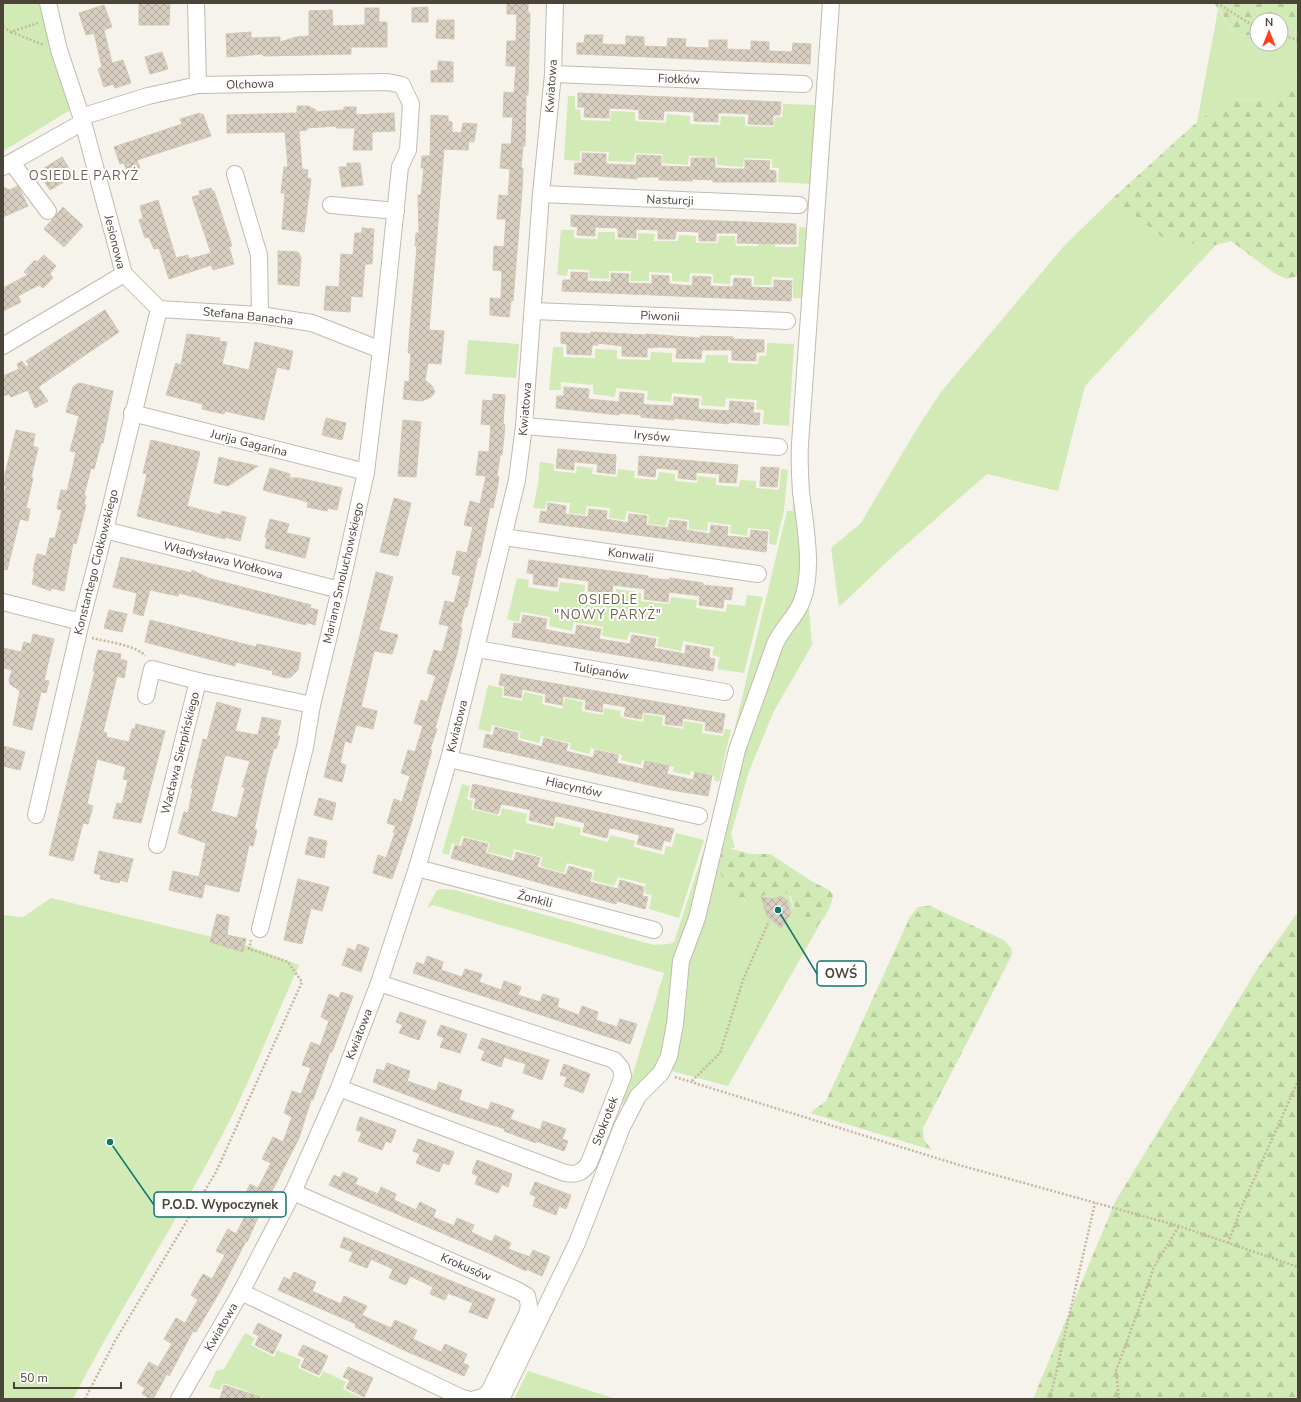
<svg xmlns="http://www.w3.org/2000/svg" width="1301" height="1402" font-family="'Nunito Sans',sans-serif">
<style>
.green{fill:#d2eab5}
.forest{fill:url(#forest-firs)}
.building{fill:url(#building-cross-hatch);stroke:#d3c7b4;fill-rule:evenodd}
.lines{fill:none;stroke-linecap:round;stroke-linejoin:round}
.minor-casing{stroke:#c2bbae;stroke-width:18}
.path{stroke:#c4b79f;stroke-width:2.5;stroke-dasharray:2 2;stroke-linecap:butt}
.minor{stroke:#fff;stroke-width:16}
.labels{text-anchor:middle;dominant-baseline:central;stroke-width:4;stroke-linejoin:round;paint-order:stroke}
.street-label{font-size:12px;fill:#4b4439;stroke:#fff}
.neighbourhood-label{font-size:13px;letter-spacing:1px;fill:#6e6250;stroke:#fff}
.leader{fill:none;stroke:#0f766e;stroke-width:1.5}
.callout-dot{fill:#0f766e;stroke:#fff;stroke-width:1.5}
.callout{fill:#fff;stroke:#0f766e;stroke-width:1.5}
.callout-label{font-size:13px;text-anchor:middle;font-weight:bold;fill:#4b4439}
</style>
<defs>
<pattern id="forest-firs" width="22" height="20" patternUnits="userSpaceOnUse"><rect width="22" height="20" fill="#d2eab5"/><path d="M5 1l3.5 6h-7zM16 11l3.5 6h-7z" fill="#b6ca9c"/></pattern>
<pattern id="building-cross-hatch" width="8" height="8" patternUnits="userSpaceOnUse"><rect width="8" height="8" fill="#d8cfc1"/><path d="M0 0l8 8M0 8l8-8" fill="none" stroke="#b1aa9e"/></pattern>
</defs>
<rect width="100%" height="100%" fill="#f6f3ec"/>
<g class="green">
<path d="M3,3H42L72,109L3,151Z"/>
<path d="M1218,10L1237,36L1257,34V44H1281V33L1298,32V76L1271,100L1229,99L1197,122Z"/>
<path d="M568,96H575V109L580,110L581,120L610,121L611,111L635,112V121L666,123L667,114L690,116V124L720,125L721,116L745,117V126L774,127L775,117H782L783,104L817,105L811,184L778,182L779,168H772V159L744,158L743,167L717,165V157L689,156L688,165L662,163L663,154L635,153L634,162L608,161L609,152L580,151V161L564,160Z"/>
<path d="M1113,198L1168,242L1216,245L1085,386L1058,491L987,474L892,557L839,607L831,548L861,523L916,430L941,392L1064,246Z"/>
<path d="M799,227L808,228L802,298H793V278L772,277L771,285H754V276L731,275L730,284L713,283V274L690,273L689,282L672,281V273L649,272V281H630L631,271H609V279L589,278V270L568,269L567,276L557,275L561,230H574V238L597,239L598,232H615V239L638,240V233L655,234L654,241H678L679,235L696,236V243H718L719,236H735L736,246H758L759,238H775V247H798Z"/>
<path d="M468,340L519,344L516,378L465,374Z"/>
<path d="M767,343L794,344L789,426L763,424L764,410L756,409L757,400L726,398L725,407L701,405L702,396L672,393L671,402L647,400L648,391L616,388L615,397L593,394V385L561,382V390H549L553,347H563V357L595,358V349L617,350V359L650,360L651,352L672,353V362L705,363L706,355H728V363L758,364L759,356H766Z"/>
<path d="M792,454L802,573L793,603L775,631L667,1043L655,1069L619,1108L634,1070L664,973L433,905L427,908L437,890L442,889L455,890L654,945L669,944L674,942L710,831L787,511H793Z"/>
<path d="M540,462L554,464V471L576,473L577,466L593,468L592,474L617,477L618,469L635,471L634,478L657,480L659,472L675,474V481L697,483L698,476L716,478V485L739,487L740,480L756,481V488L779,490L781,469L788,470L784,510L776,545L769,544L770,530L748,528L747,536L730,533L731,525L708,522L707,531L689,529V520L668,517L666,526L648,524L649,515L627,511L625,520L609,518L610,508L587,506L585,515L569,513L570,503L547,501L545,509L533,508L538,484Z"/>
<path d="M517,578L529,580L528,587L558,592L560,582L585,585L584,594L615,598L616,589L641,593V601L669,604L671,597L697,600L696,608L726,612L727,604L745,606L747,595L763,597L744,673L717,669L720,657L712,655L714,647L683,641L681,651L657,646L659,637L630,632L627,640L602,636L603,627L574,622L572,631L549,626L550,617L521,612L519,622L507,619Z"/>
<path d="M808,598L812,645L774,711L749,771L731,834L735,848H729L724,840L742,750L783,638Z"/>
<path d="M488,685L503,688L502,697L522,701L524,692L543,696L542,704L562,709L565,698L583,702L582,711L603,715L604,708L621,711L620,717L643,722L644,714L663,717L662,725L683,729L684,721L703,724L702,733L723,736L725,729L731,730L719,782L714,780L715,776L691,771L690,775L673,772L674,767L642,760L641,765L621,760L622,755L591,748L589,754L570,749L571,743L541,736L539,743L519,738L521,732L492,725L490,732L478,729Z"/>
<path d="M462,784L470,786L467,799L473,801L471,809L500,816L502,808L527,814L526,823L554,829L556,822L581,828L580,835L608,842L610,835L635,841L634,847L664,855L666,846L672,847L676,833L704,840L679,918L649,909L652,895L644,893L646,884L618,877L614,886L592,880L595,870L567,863L564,873L540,866L542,857L514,849L512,858L487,852L490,843L462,836L459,845L452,843L449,855L442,853Z"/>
<path d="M717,863L725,886L733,897L747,901H755L764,895L784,892C792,897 790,902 794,908C800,917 806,922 815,927L820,924L728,1086L668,1070L684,974Z"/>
<path d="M51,898L249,946L299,965C277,1014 257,1064 234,1112C185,1210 123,1302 73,1399H3V915L23,917Z"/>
<path d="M245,1333L255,1338L251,1345L274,1357L277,1350L301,1360L298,1368L320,1378L323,1371L346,1382L343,1389L364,1399H248L250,1392L223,1383L220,1390L209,1387L216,1371L224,1369Z"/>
<path d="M528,1371L616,1399H514Z"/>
</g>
<g class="forest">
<path d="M1214,3H1298V32L1281,33V20H1257V34L1237,36Z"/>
<path d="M1298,76V276L1287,279L1274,273L1231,241L1216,245L1168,242L1113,198L1197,122L1229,99L1271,100Z"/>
<path d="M724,840L729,848L750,854H770L813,882L829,890L833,895C832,905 824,921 815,928L807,925L797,915L791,897L784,892L764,895L755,901H747L733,897L725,886L717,863Z"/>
<path d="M924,906H930L1004,940L1011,948L1012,955L923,1128L924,1140L932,1150L810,1113L826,1101L910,917L918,907Z"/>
<path d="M1298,912V1399H1033L1115,1202L1258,968Z"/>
</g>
<g class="building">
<path d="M139,3H170L169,25H139Z"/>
<path d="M507,3H528V13H530L528,95H526L525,146H523L521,168H523L522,190L513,301H511L509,317L490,315V298L501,299L502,271L493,270L494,246L504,247L506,219H497L499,195L508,196L510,169L500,168L502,144H511L513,117H503L504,92L514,93L516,66H506L507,41H516L517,14H507Z"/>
<path d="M104,5L112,27L104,30L112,63L123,60L131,83L115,88L113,84L104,87L98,69L102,67L94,33L86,35L79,13Z"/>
<path d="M428,7V22H412V8Z"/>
<path d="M365,8H379V22H387V47H351V54L263,56V54L227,57L226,34L251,32V38L280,37V42L296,37L309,36V11L332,10L333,26L365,25Z"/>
<path d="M437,20H454V39L436,38Z"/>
<path d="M585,35H603L602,44L626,45V36L644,37V46L667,47L668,38L686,39L685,47L709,48V40H727V49L751,50V41L769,42V51L792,52L793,43L811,44L810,64L577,54V43H584Z"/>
<path d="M162,52L168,69L150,74L145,57Z"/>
<path d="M438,61L453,62V82H431V71L438,70Z"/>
<path d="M578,93L781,102L780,115H773V125L748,124L749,114L731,113H718V122L694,121V112L676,111H664L663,120L639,119V110L632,109L609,108V118L584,117L585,107H578Z"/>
<path d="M297,106H308L316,110V112L344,110V107H356V115L394,113L395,131L372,132V150H353L355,128H336V126L307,128V130L299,131L302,169L308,170L307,178L311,179L304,232L282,229L285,193H281L284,167H288L285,132L227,133V115L297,113Z"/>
<path d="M200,113V115L203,114L211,136L137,160L140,168L127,172L124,163L120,164L114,147L182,124L180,119Z"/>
<path d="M431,115L448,116V121L452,122V132L461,133L463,123L477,124L474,142L469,141L468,150L444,149L429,330L444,331L441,364L428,363L425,380L432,386L435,392L431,397L422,401L403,399L405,381L409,382L411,353H408L417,246H415L416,233H419L418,195H421L424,168H421L422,156H430Z"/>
<path d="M582,153L606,154V164L629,165H636L637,155L661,156V166L691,167V158H715V168L732,169H745V160L770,161L769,170L776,171V182H713V180L692,179V181L659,180V177H637V179L574,174L575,163H582Z"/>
<path d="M62,157L74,176L50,190L38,172Z"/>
<path d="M347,163H360L363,185L342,187L339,167H347Z"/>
<path d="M18,186L28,206L3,217V187L10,190Z"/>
<path d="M211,188L212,191H214L232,246L229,247L234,264L213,270L211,265L169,279L159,248L154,249L149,237L145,238L139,220L143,218L140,206L158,200L176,258L188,255L189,259L211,253L192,197L200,195L199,191Z"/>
<path d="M63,207L83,226L64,247L44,229Z"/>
<path d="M571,215L796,224V244L737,243L738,233H716V241H699V232L676,231L675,239H658V230L636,229V238L618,237V228L595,227V236L577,235L578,227L571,226Z"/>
<path d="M362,228L374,229L372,264H365L362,297L351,296L350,312L324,310L326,286L339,287L341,254L353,255L355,233H362Z"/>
<path d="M278,251L298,252L301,257L299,286L278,284Z"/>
<path d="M44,255L56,266L50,274L53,278L43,288L39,285L18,296L21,302L3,311V288L28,275L24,272L35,260L37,262Z"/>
<path d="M571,272L588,273L587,281L611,282V273L629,274L628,283L652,284V275L669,276V284L692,286L693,276L711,277L710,286L733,287L734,278L751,279V287L774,288V280L792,281L791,301L562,291L563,280H571Z"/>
<path d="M105,310L119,332L38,387L48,401L35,408L28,390L11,397L9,394L3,396V376L19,369L17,364L22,361L26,367L29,365L26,361Z"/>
<path d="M561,332L591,334V332L645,335L646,334L700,338L701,336L733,337V339L764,340V352H756V361L732,360V350H702L701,359L676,358L677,348L659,347L647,348V357L622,356V346L598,343V345H592L591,355L567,354V344L561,343Z"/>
<path d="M187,334L220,338L219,341L227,342L222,364L249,370L255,342L293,351L289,370L277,367L264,420L225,411L224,414L202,409L203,404L166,395L176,363L181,365Z"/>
<path d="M79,383L113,391L103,443H101L94,469L91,468L84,495L86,496L84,504L86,505L76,544L73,543L64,591L51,588V591L32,584L35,571H33L37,554L46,556L50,538H55L62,510L57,509L61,490L67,491L72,471L76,452L70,451L79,416L66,412L73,387Z"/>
<path d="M564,387L589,389L588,399L619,402L620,392L644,394L643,404L650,405L674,406V397L699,399L698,409L729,411L730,401L754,403L753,413H760L759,425L729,422V424L674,418V420L661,419L641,417V415L619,413V415L556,408L557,396H564Z"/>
<path d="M493,394L505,395L503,424L505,425L502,455H500L497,476L499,477L498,484L493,508L490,507L480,557H478L467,607H465L460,628H462L458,650L435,728L437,729L430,749L432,750L411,824L392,879L373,873L378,855L386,858L395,833L393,832L396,826L387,823L394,799L402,802L410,776L401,773L408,750L415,752L423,726L414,723L421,700L427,702L436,676L427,673L434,650L442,652L449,626L439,624L445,601L454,603L461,576L452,574L457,551L467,553L473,527L464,525L470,501L480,504L486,476L476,475L479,451L489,452L491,425L481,424L483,400L493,401Z"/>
<path d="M326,418L346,423L342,440L322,435Z"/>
<path d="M403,420L421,422L416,477L398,476Z"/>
<path d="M16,430L35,434L33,446L38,448L31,478H33L26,508L30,509L28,521L20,519L7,570L3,569V499L6,486L3,485V482Z"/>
<path d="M151,440L200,452L187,506L221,515L222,511L246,517L240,541L225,537V539L137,516L147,474L143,473Z"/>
<path d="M558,449L616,455L615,474L597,472L598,464L574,462V470L556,468Z"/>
<path d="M639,456L738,465L736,483L719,482L720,474L696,472V480L678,478L679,470L656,468L655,477L638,475Z"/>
<path d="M219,457L230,460L258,466L228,486L214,483Z"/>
<path d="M761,467L779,468L777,487L760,486Z"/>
<path d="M270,468L290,474L289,478H299L342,488L337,510L328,508L327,511L307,507L308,502L301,500L263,490Z"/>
<path d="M394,498L411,503L398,556L380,552Z"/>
<path d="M548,503L566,506L565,514L588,517L589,509L607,511L606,519L628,523L629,514L647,516L646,525L668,528L670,520L687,522L686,530L710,534L711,525L728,527L727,536L750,538L751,530L768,532L766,552L539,522L541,511L547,512Z"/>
<path d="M270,519L289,524L286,533L310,538L305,558L265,548L267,538L265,537Z"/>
<path d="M121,557L192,573V570L208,578L311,605L310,608L318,610L315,625L306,622V625L179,593L178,596L150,590L143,616L133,613L137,593L113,587Z"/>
<path d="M529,560L648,576V578L659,579L669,580L670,578L703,583V585L733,588L731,600L724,599L723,608L699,605L700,596L676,593L669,592L668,602L644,599L645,589L613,585L612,594L588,591L589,581L565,578L558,577L557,587L533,584L534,574L527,573Z"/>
<path d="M376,572L393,577L379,630L398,635L392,654L374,651L361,707L377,711L373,729L356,725L351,743L345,741L340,763L346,765L342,782L324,777Z"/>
<path d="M109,610L127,614L122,632L104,628Z"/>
<path d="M523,615L547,619L545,629L552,631L575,635L577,625L588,627L601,629L599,639L630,644L632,635L656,639L654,648L685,654L686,645L710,649L709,658L715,659L713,671L512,637L514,623L521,624Z"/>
<path d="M150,620L256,647L257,644L301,653L298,670L291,677L286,678L272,674L273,671L236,662L235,666L145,642Z"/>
<path d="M33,634L54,639L44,680L49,681L46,693L41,692L32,730L13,725L20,691L10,684L9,680L12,670L3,668V648L21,652L24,642L31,644Z"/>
<path d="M98,650L121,654L120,659L127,661L124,678L117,676L103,732L107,733L106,737L129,742L132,729H135L136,724L165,731L141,823L113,818L117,803L122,804L128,780L123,779L126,767L97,759L87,804L93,806L88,824L83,823L73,861L49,855L95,671H93Z"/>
<path d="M501,674L725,714L722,733L705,730L706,722L683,718L682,726L665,724L666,715L643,712L641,719L624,716L626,707L603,703L602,712L585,709L586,700L563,696L562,705L545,702L546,694L522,689L521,698L504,695L505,686L499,685Z"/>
<path d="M217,702L241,709L235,731L258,735L262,717L281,721L277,736H280L276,749L274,748L266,777L254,830H257L253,846L249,845L239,892L205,884L202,898L169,890L173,871L199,877L206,843L178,833L184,812L188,813L193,788H191L203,739L207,740ZM225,755L250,761L242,787L245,788L237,818L211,811Z"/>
<path d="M495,727L518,733L517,740L542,747L544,738L568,744L566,751L593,758L595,750L618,755L617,763L643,769L645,761L669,766L667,774L693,780L695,772L712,776L708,796L671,790L483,747L486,734L493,736Z"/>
<path d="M3,746L25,752L20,770L3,766Z"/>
<path d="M473,784L674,829L670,842L664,840L661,850L637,844L640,835L616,829L609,828L607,838L583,832L585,823L562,817L555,816L553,826L529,820L531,810L508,805L501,804L498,814L474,808L476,798L470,797Z"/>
<path d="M319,798L336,803L332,820L314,815Z"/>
<path d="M309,837L327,841L324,858L305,854Z"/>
<path d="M464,838L488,844L485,853L502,858L514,861L516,852L540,858L537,867L566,875L569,866L592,873L590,882L618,889L620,880L644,887L642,896L648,897L645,909L617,901L616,904L451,858L455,845L461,847Z"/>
<path d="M99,851L133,859L127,882L120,880L119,883L109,881L100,879L101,875L94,873Z"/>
<path d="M298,879L329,887L322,911L311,908L302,944L284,940Z"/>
<path d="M781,896L788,901L787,904L791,913L781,928L767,916L761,897L774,899Z"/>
<path d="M217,914L229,917L227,935L246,939L243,952L210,942Z"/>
<path d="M358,944L369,948L361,972L342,965L348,948L355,951Z"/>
<path d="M427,956L443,962L441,970L462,977L465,969L482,974L479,982L501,990L504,981L521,987L518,995L540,1002L543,994L559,999L557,1007L579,1015L582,1006L598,1012L596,1020L617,1027L620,1019L637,1024L630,1044L413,973L417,962L424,965Z"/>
<path d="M341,992L353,996L332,1052H330L313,1100H311L299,1138L270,1195H268L247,1242L246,1241L222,1288L196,1332L193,1331L169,1376L167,1374L153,1399H151L142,1394L145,1388L137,1383L149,1362L158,1367L172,1344L164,1339L176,1318L185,1323L198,1300L191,1295L203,1274L212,1279L225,1255L216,1251L228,1229L236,1234L248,1210L240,1206L250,1184L258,1188L271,1163L262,1159L273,1137L283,1142L292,1117L284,1113L292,1091L301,1094L311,1068L302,1065L311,1042L320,1046L329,1021L321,1017L329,994L339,998Z"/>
<path d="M400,1012L426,1021L419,1040L399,1033L403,1025L396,1022Z"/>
<path d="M441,1025L467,1034L460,1053L440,1047L444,1038L437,1035Z"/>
<path d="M482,1038L549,1060L542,1080L523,1073L526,1064L504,1057L501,1067L481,1060L485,1051L478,1048Z"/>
<path d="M387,1063L410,1071L407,1081L436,1091L439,1082L462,1090L459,1100L488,1110L491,1102L514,1110L510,1119L540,1130L543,1121L566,1129L562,1139L568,1141L564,1151L536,1141V1143L504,1131L505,1129L452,1112L373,1082L377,1069L384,1071Z"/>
<path d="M564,1064L590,1074L583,1093L564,1086L567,1077L560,1075Z"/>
<path d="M360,1117L396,1130L391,1143L386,1141L382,1150L358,1141L362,1132L356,1130Z"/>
<path d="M418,1139L454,1152L449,1165L443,1163L439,1172L416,1163L420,1154L413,1151Z"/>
<path d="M477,1160L512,1174L508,1187L502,1184L498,1193L475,1184L478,1176L472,1173Z"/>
<path d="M343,1172L358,1178L355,1184L378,1194L381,1187L396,1194L394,1200L416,1210L420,1202L436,1210L433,1217L454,1226L457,1218L474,1225L471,1232L492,1242L495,1235L511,1243L508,1249L530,1257L533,1250L550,1257L542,1276L526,1269V1271L489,1253L329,1185L334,1175L340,1178Z"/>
<path d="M535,1182L571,1195L566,1209L559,1206L556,1215L533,1206L536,1197L530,1194Z"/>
<path d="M344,1237L495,1299L487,1319L469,1312L473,1303L448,1293L445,1300L430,1294L433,1287L410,1276L406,1285L389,1278L393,1269L371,1259L367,1268L349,1261L353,1252L340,1247Z"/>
<path d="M294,1272L316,1282L312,1291L341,1304L344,1296L367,1306L362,1315L368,1318L391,1328L395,1320L417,1330L413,1339L419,1342L441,1352L445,1344L467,1354L463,1363L469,1366L464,1376L406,1351L355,1327L356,1324L278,1290L284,1277L290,1280Z"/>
<path d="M258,1323L282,1335L273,1354L255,1345L259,1336L253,1333Z"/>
<path d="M303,1345L328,1356L319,1375L301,1367L305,1358L298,1355Z"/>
<path d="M348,1367L373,1378L364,1397L346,1388L350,1380L343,1377Z"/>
<path d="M224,1385L260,1397L259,1399H220Z"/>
</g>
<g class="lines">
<defs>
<g id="minor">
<path d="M196,3L198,85"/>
<path d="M553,74L804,84"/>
<path d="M81,117L148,96L198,85L388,82L402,85L411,104L408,150L400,167L381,350L366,472L340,590L312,705L305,747L260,929"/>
<path d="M12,163L48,211"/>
<path d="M3,167L83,122"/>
<path d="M235,174L259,255L260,315"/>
<path d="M541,194L799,205"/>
<path d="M331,205L396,211"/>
<path d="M124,274L159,309L260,315L312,323L381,350"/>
<path d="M533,311L787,321"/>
<path d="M3,346L124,274L83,122L59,50L48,3"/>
<path d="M132,413L366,472"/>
<path d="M524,426L779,447"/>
<path d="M105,530L340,590"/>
<path d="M504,537L758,574"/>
<path d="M3,602L81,622"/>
<path d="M477,649L725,692"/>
<path d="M146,696L152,669L198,681"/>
<path d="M449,759L699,816"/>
<path d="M36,815L81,622L105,530L159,309"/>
<path d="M157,845L198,681L312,705"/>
<path d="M417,868L654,930"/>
<path d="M339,1088L565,1173C577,1175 582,1173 589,1163L623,1076L621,1068L614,1060L379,983"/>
<path d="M293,1192L517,1290L527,1296L529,1306L527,1314L489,1392L483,1397L475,1399"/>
<path d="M241,1292L462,1398L467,1399"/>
<path d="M179,1399L241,1292L293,1192L339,1088L379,983L417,868L449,759L517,480L524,426L541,194L553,74L555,3"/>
<path d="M501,1399L577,1243L622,1127L638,1096L661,1073L669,1056L675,1024L681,961L697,918L737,750L775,644C782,628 796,617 802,601C814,570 805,525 801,492C800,476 799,460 800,444L831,3"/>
</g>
</defs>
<use href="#minor" class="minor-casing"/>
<g class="path">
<path d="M1217,3L1257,28"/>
<path d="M3,27L11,32L38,23"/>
<path d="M11,32L44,45"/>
<path d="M1281,35L1298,40"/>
<path d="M92,638C104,641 139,646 145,656"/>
<path d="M675,1077L959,1165L1179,1226L1298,1267"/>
<path d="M692,1081L720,1053L743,980L769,921"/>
<path d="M1228,1243L1242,1206L1298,1081"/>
<path d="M85,1399L115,1341L216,1172L302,982L288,962L249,949L251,940"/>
<path d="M1050,1399L1095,1203"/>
<path d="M1119,1399L1116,1371L1154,1267L1179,1226"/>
</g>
<use href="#minor" class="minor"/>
</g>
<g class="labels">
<g class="street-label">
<text transform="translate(679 79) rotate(2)">Fiołków</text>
<text transform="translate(250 84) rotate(-2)">Olchowa</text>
<text transform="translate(551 86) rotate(-86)">Kwiatowa</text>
<text transform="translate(670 200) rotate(2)">Nasturcji</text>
<text transform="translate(115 242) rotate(76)">Jesionowa</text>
<text transform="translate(248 316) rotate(6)">Stefana Banacha</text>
<text transform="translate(660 316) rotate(2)">Piwonii</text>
<text transform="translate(525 409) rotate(-85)">Kwiatowa</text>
<text transform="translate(652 436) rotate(5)">Irysów</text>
<text transform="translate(249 443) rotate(14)">Jurija Gagarina</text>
<text transform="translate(631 555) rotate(8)">Konwalii</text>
<text transform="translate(223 560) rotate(14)">Władysława Wołkowa</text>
<text transform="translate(96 562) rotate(-76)">Konstantego Ciołkowskiego</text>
<text transform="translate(343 573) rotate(-77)">Mariana Smoluchowskiego</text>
<text transform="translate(601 671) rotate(10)">Tulipanów</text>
<text transform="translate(457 726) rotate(-76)">Kwiatowa</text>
<text transform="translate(180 753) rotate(-76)">Wacława Sierpińskiego</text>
<text transform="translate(574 787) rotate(13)">Hiacyntów</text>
<text transform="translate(535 899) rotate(15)">Żonkili</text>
<text transform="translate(359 1034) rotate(-69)">Kwiatowa</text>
<text transform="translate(605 1121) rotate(-69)">Stokrotek</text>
<text transform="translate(466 1267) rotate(23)">Krokusów</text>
<text transform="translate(221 1327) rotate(-60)">Kwiatowa</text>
</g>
<g class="neighbourhood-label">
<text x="84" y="176">OSIEDLE PARYŻ</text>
<text x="608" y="600">OSIEDLE<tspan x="608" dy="15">"NOWY PARYŻ"</tspan></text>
</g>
</g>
<path class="leader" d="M778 910L817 974M110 1142L154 1205"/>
<g class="callout-dot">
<circle cx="778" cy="910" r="4"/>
<circle cx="110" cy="1142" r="4"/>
</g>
<g class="callout">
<rect x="817" y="961" width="49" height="25" rx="4"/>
<rect x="154" y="1192" width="132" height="25" rx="4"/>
</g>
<g class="callout-label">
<text x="841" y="978">OWŚ</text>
<text x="220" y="1209">P.O.D. Wypoczynek</text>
</g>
<rect width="1301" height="1402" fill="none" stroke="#4b4439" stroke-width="8"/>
<g transform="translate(1269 32)"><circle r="19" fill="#ffffff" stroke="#b7b4b0"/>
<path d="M0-3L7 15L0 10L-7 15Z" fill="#fc3f1d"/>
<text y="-6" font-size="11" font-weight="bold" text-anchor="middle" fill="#4b4439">N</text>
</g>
<path d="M14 1382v6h107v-6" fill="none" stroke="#4b4439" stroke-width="2"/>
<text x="20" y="1382" font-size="12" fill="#4b4439" stroke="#ffffff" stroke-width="3" paint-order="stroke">50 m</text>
</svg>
